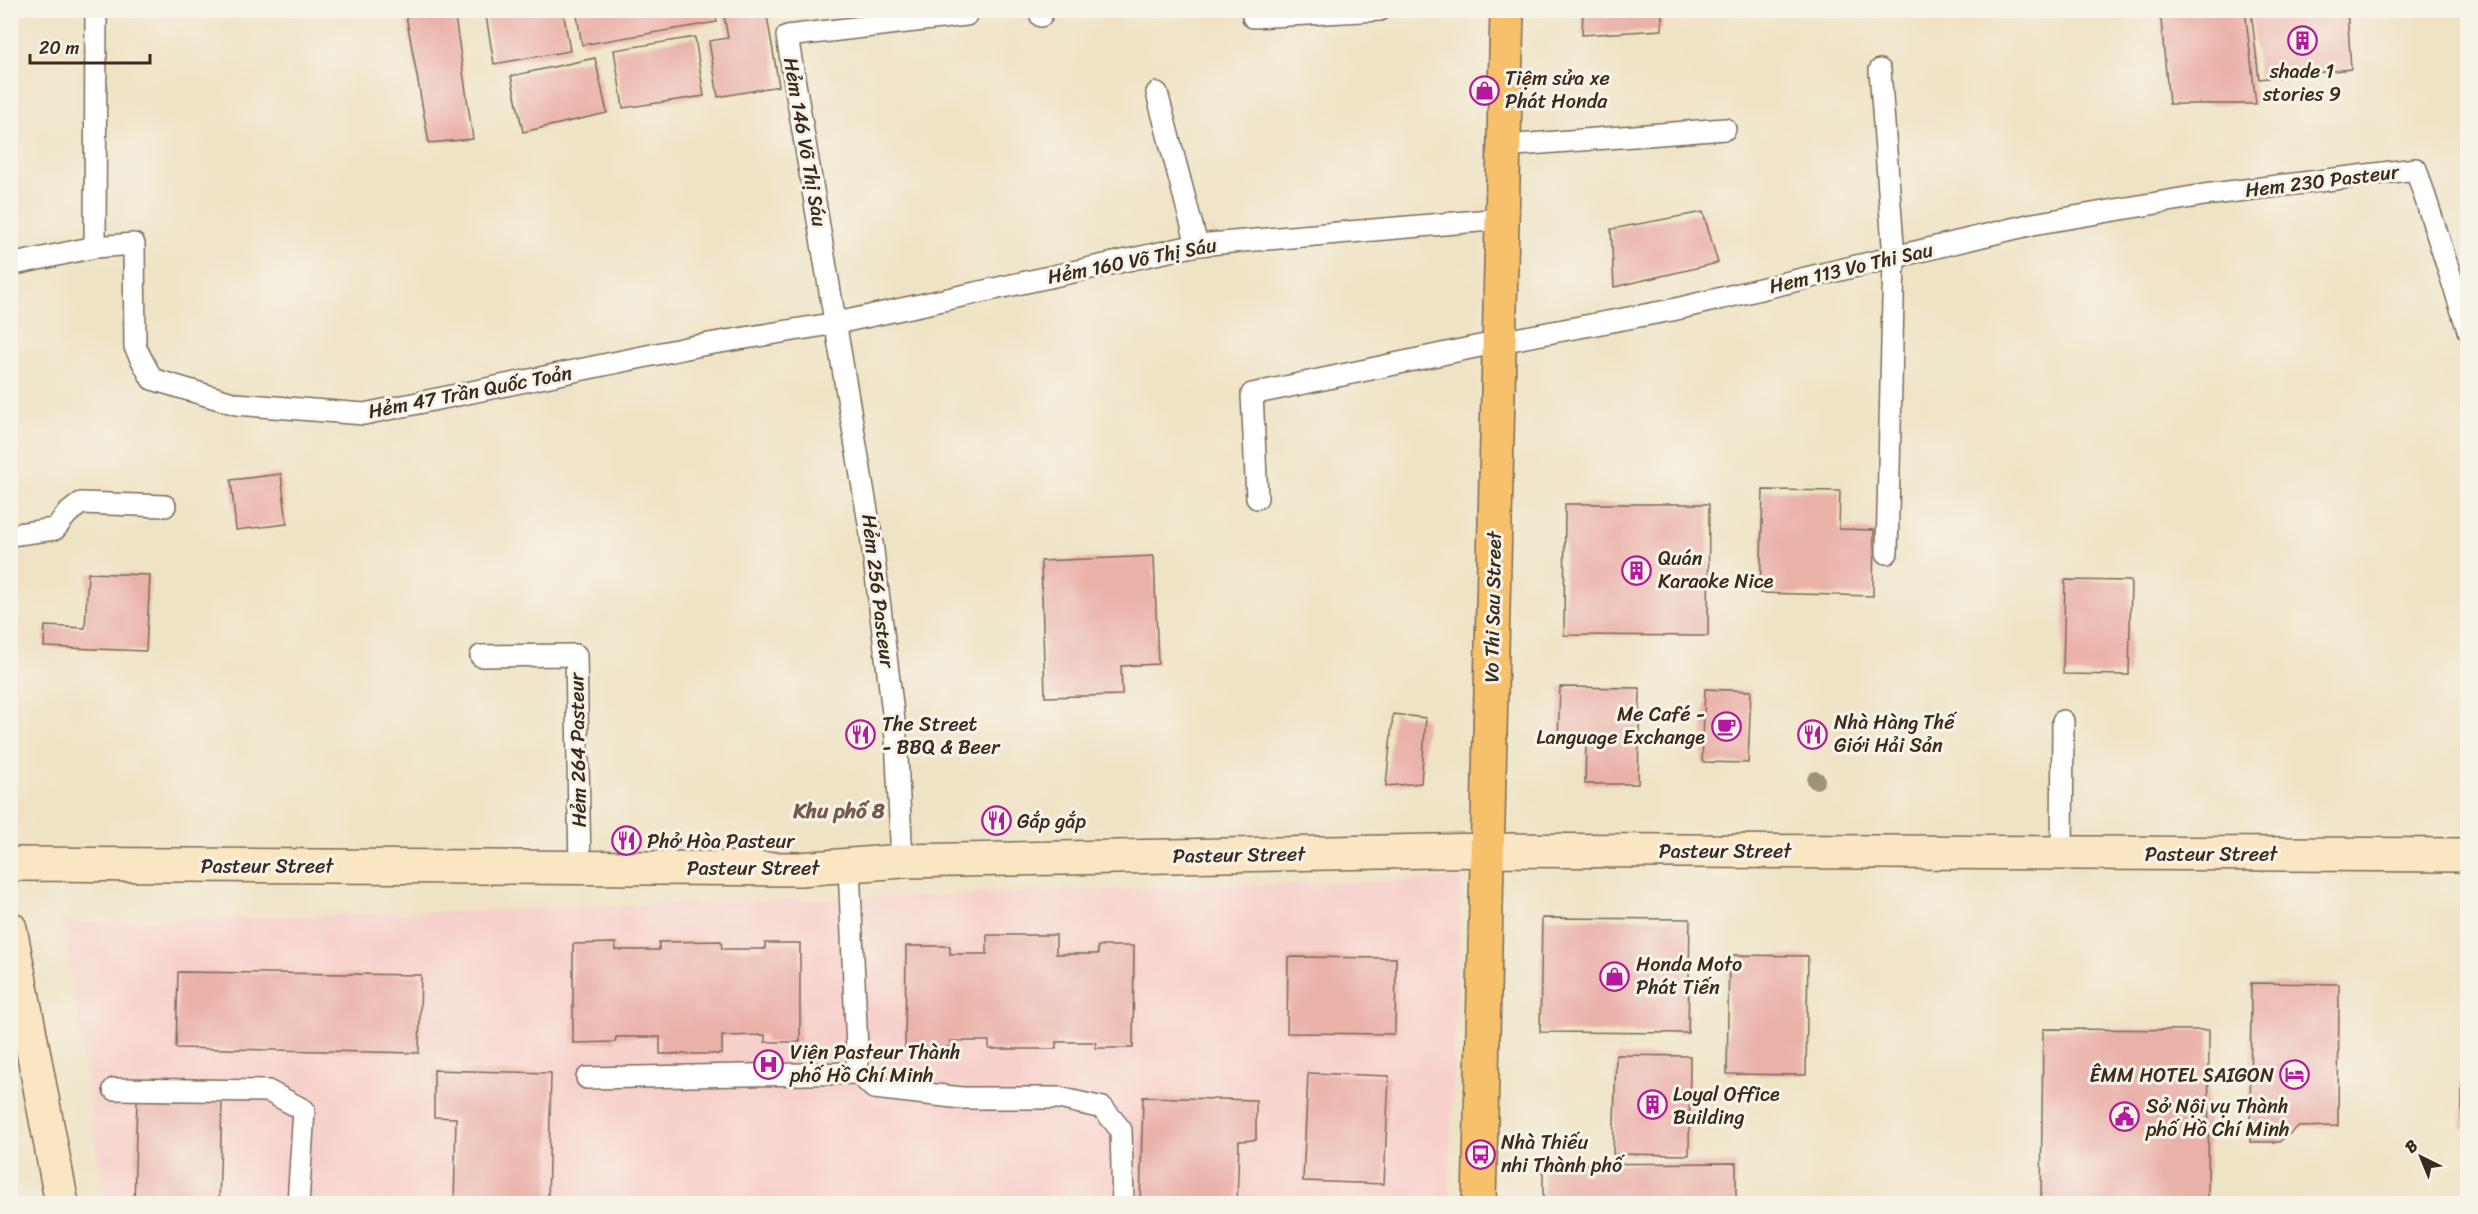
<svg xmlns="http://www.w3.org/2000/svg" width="2478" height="1214" font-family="Sriracha,sans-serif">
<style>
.built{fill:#f7d0cb}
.building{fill:#eab1a9}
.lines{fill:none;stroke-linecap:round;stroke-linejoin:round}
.service-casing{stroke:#7a6b58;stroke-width:24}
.secondary-casing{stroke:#7a6b58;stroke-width:36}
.primary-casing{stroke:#7a6b58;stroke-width:36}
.service{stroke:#fff;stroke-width:21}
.secondary{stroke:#fbe6c4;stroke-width:33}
.primary{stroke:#f6c16b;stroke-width:33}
.tree{fill:#9d9476}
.labels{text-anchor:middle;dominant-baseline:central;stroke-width:6;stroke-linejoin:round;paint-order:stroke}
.poi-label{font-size:20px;fill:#3b2a1e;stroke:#f7f3e8;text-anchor:start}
.street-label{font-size:20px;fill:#3b2a1e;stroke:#f7f3e8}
.neighbourhood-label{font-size:21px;font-weight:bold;fill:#78594f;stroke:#f7f3e8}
</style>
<rect width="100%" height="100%" fill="#f7f3e8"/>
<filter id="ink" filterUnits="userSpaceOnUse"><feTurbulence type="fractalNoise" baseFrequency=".0167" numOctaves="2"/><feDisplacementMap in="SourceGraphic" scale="12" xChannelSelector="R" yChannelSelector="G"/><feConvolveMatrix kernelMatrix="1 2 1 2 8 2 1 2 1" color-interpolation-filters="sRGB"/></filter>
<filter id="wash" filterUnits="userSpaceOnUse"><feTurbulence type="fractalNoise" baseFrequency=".008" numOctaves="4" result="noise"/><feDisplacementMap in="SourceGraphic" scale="24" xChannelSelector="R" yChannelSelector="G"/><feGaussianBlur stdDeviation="1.35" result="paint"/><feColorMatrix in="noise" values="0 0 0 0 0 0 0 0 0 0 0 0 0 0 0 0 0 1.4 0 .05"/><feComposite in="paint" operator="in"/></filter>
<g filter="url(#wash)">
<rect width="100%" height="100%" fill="#efe3c5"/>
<path class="built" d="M1462,878L1448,1203H105L64,924Z"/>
<g id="blocks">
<g class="building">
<path d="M405,10H454L473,139L429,143Z"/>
<path d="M485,10H563L570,51L494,64Z"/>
<path d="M576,10H715L717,22L582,45Z"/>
<path d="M723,10H766L779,86L718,97L709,41L728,38Z"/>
<path d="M1583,10H1662V30L1582,35Z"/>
<path d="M2160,10H2245L2256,104H2169Z"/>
<path d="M2251,10H2347L2351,69L2259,79Z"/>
<path d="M695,37L704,96L623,108L614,50Z"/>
<path d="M595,58L607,113L523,132L511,76Z"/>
<path d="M1703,212L1718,263L1614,287L1611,229Z"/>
<path d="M281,474L287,524L236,530L231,480Z"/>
<path d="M1763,490L1840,491L1839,529L1874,530L1873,596L1760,593Z"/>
<path d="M1565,504H1709L1708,636L1564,635Z"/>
<path d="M1154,556L1158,664L1121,666L1122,695L1045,697L1041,561Z"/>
<path d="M88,573L150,575L146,651L44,647L45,626L85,628Z"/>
<path d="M2065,580L2131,581L2129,675L2063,674Z"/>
<path d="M1560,687L1640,688L1638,784H1585L1586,740H1558Z"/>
<path d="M1705,689L1751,691L1748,763L1702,762Z"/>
<path d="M1393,714L1426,718L1421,783L1386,786Z"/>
<path d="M1542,918L1690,919L1688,1033L1540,1032Z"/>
<path d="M987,935H1056V954H1098V946H1134L1133,1048H1095L1096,1042H1056V1049H989V1041H950V1047L905,1048L906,946H950V954H987Z"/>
<path d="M721,941L722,949H765V943H800V1042H765V1035L722,1036V1054H660V1037H616L615,1042L573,1043V944L616,943L615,950H659V942Z"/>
<path d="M1729,955L1808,956L1806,1075L1727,1074Z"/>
<path d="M1288,957L1396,958L1395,1034L1287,1033Z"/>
<path d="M178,972L421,975L419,1053L176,1048Z"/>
<path d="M2251,983L2339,984L2338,1126L2298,1127L2279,1142H2250Z"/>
<rect x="2462" y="1022" width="6" height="106"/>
<path d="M2043,1029L2209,1030L2208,1204H2041Z"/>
<path d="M1616,1055L1690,1056L1689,1155L1613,1154Z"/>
<path d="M434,1070L551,1073L548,1204H454L456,1118L434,1117Z"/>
<path d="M1308,1073L1389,1076L1384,1184L1303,1181Z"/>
<path d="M1143,1097L1256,1100V1140L1239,1141L1237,1204H1140Z"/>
<path d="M137,1099L222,1101L219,1204H134Z"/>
<path d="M1736,1163V1204H1543V1164Z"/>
</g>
</g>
</g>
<g filter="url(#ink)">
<use href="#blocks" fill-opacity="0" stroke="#7a6b58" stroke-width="1.5"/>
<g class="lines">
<defs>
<g id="service">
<path d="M1040,10L1041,16"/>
<path d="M1253,17L1380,10"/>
<path d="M1880,70L1894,258L1887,553"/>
<path d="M1157,93L1197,245"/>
<path d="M1504,146L1725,129"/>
<path d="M95,247L96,10"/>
<path d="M10,265L95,247L134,244L135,347L152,379L236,404L364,414L696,346L837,323L1197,245L1502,219"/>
<path d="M1257,498L1252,394L1499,342L1672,310L2033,224L2204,195L2416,169L2468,330"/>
<path d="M10,535L55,529L67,514L81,503L165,506"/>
<path d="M481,656L576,655L580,868"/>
<path d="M2062,853L2063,721"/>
<path d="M902,861L896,737L871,535L787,36L966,15L968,10"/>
<path d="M849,866L858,1073L874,1088L962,1098H1059L1103,1108L1121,1130L1123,1204"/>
<path d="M587,1078L858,1073"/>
<path d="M114,1089L268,1091L304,1110L298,1204"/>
</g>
<g id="secondary">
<path d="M10,864L800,869L902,861L1488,850L2468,855"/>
<path d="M10,928L62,1204"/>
</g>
<path id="primary" d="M1479,1204L1507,10"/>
</defs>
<use href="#service" class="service-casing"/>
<use href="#secondary" class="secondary-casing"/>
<use href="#primary" class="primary-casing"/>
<use href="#service" class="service"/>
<use href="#secondary" class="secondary"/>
<use href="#primary" class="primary"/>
</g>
<circle class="tree" cx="1816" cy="780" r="9"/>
</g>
<defs>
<symbol id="building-ring" viewBox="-11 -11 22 22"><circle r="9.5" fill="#f7f3e8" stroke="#b5179e" stroke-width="1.5"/><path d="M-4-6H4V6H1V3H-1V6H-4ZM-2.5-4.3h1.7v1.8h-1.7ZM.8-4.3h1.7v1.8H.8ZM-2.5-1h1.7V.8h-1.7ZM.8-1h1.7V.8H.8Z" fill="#b5179e"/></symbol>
<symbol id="shop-ring" viewBox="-11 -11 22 22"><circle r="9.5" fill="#f7f3e8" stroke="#b5179e" stroke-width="1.5"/><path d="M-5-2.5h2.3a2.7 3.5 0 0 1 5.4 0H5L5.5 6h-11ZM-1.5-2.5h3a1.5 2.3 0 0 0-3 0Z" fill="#b5179e"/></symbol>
<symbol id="cafe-ring" viewBox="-11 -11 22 22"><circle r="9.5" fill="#f7f3e8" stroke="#b5179e" stroke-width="1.5"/><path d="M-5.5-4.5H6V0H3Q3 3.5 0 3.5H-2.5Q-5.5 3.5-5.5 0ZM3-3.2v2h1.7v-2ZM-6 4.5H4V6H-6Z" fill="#b5179e"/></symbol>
<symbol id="restaurant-ring" viewBox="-11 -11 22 22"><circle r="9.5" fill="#f7f3e8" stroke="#b5179e" stroke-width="1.5"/><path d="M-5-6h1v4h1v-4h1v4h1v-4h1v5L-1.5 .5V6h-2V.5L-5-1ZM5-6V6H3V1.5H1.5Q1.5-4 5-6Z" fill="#b5179e"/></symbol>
<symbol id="hospital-ring" viewBox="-11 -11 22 22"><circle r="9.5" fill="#f7f3e8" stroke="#b5179e" stroke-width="1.5"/><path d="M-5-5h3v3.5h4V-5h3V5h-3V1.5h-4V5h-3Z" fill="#b5179e"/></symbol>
<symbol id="hotel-ring" viewBox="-11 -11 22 22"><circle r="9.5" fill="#f7f3e8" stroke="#b5179e" stroke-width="1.5"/><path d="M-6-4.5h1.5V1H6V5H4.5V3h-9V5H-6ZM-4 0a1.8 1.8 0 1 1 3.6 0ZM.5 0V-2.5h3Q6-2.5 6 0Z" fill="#b5179e"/></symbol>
<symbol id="civic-ring" viewBox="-11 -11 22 22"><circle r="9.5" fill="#f7f3e8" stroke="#b5179e" stroke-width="1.5"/><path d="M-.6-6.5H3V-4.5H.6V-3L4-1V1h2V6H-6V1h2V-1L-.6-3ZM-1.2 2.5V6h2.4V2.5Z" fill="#b5179e"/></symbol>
<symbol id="bus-ring" viewBox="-11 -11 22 22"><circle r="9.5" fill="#f7f3e8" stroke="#b5179e" stroke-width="1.5"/><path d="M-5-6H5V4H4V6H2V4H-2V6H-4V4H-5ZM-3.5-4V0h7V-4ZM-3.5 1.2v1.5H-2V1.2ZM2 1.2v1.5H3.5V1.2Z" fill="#b5179e"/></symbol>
</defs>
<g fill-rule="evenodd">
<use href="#building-ring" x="2286" y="24" width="33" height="33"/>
<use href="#shop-ring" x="1468" y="74" width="33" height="33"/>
<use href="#building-ring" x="1620" y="554" width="33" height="33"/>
<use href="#cafe-ring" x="1710" y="710" width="33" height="33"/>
<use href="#restaurant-ring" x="1796" y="718" width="33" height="33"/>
<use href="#restaurant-ring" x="844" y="718" width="33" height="33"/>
<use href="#restaurant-ring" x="980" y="804" width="33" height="33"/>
<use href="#restaurant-ring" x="610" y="824" width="33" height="33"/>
<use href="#shop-ring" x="1598" y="960" width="33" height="33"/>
<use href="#hospital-ring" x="752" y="1048" width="33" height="33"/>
<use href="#hotel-ring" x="2278" y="1058" width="33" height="33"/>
<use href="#building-ring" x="1636" y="1088" width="33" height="33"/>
<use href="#civic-ring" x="2108" y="1100" width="33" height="33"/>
<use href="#bus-ring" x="1464" y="1138" width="33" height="33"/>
</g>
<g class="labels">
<g class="poi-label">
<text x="2302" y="71" text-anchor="middle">shade 1<tspan x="2302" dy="23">stories 9</tspan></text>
<text x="1505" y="78">Tiệm sửa xe<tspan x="1505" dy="23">Phát Honda</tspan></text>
<text x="1658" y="558">Quán<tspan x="1658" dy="23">Karaoke Nice</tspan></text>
<text x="1705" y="714" text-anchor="end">Me Café -<tspan x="1705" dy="23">Language Exchange</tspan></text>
<text x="1834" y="722">Nhà Hàng Thế<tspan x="1834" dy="23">Giới Hải Sản</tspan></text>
<text x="882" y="724">The Street<tspan x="882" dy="23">- BBQ &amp; Beer</tspan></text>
<text x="1017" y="821">Gắp gắp</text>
<text x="647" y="841">Phở Hòa Pasteur</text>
<text x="1636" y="964">Honda Moto<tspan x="1636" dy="23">Phát Tiến</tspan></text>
<text x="790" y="1052">Viện Pasteur Thành<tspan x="790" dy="23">phố Hồ Chí Minh</tspan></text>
<text x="2274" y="1075" text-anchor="end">ÊMM HOTEL SAIGON</text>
<text x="1673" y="1094">Loyal Office<tspan x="1673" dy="23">Building</tspan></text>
<text x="2146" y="1106">Sở Nội vụ Thành<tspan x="2146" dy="23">phố Hồ Chí Minh</tspan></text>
<text x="1501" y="1142">Nhà Thiếu<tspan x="1501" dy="23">nhi Thành phố</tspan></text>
</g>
<g class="street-label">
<text transform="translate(805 142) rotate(80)">Hẻm 146 Võ Thị Sáu</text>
<text transform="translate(2322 181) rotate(-7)">Hem 230 Pasteur</text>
<text transform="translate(1132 261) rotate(-11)">Hẻm 160 Võ Thị Sáu</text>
<text transform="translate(1851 268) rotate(-13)">Hem 113 Vo Thi Sau</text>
<text transform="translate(470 392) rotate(-11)">Hẻm 47 Trần Quốc Toản</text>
<text transform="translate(878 591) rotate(83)">Hẻm 256 Pasteur</text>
<text transform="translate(1493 607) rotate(-89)">Vo Thi Sau Street</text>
<text transform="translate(578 750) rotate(-91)">Hẻm 264 Pasteur</text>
<text x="1725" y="851">Pasteur Street</text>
<text x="2211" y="854">Pasteur Street</text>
<text transform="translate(1239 855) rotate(-1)">Pasteur Street</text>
<text x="267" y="866">Pasteur Street</text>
<text x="753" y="868">Pasteur Street</text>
</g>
<g class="neighbourhood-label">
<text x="839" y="811">Khu phố 8</text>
</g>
</g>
<rect width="2478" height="1214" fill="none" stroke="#f7f3e8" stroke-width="36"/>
<g transform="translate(2421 1157) rotate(317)" stroke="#f7f3e8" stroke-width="4.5" paint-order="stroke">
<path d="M0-4.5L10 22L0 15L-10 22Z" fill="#3b2a1e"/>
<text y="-9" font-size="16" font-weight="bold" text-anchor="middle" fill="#3b2a1e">B</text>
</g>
<path d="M30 54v9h120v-9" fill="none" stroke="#3b2a1e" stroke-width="3"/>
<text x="39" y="54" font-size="18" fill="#3b2a1e" stroke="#f7f3e8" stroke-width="4.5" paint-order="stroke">20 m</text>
</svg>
